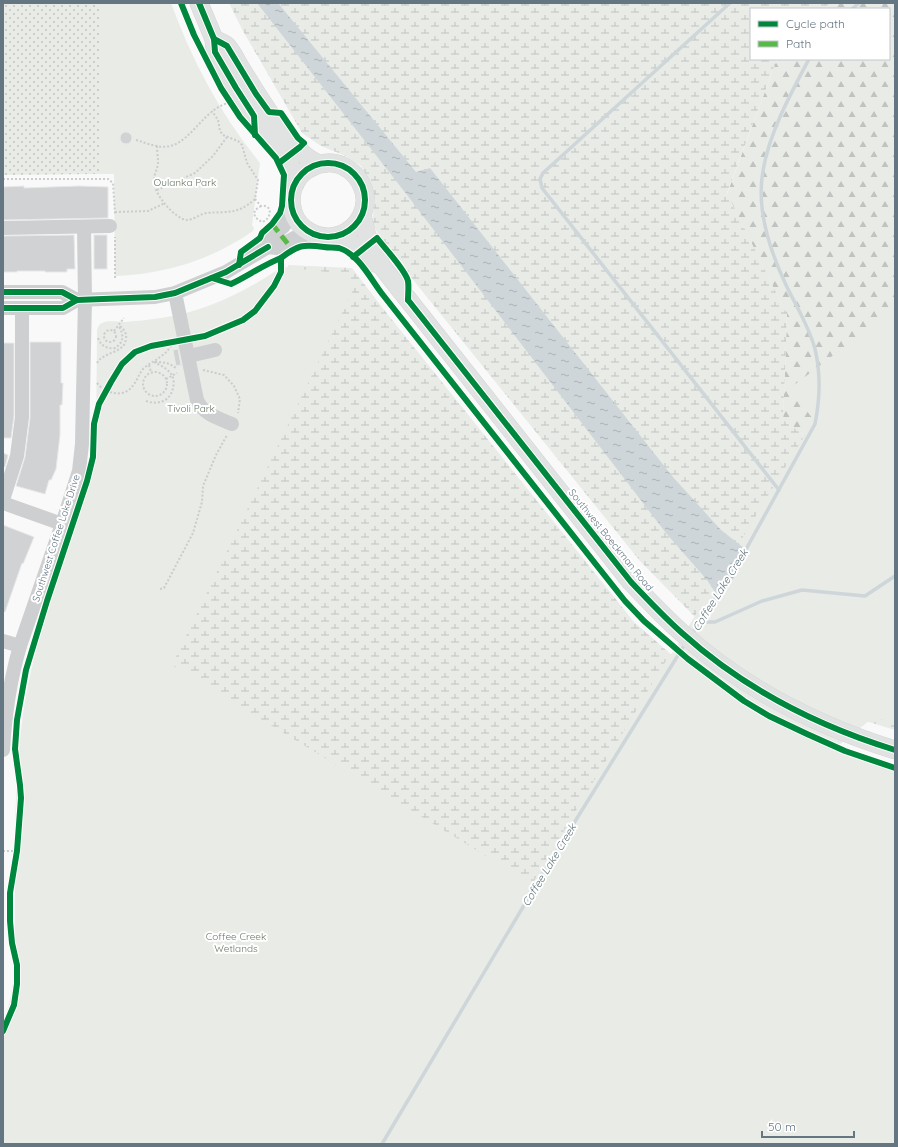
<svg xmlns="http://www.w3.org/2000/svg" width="898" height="1147" font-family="Quicksand,sans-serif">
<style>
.grass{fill:url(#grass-dots)}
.forest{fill:url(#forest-firs)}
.wetland{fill:url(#wetland-marsh)}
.park{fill:#e8ebe6}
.water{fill:url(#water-ripples)}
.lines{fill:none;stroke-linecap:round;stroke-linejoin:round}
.stream{stroke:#ced6d9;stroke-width:3.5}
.building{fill:#d0d2d3;stroke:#e8e8e8}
.major-casing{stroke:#d5d6d7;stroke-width:19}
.path{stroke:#cbcccd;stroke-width:2;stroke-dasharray:2 2;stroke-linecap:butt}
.minor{stroke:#cecfd0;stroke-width:14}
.major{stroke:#e1e2e2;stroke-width:18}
.quiet{stroke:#58b947;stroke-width:5;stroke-dasharray:10 5;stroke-linecap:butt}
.cycleway-casing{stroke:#fff;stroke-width:8}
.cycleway{stroke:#00873e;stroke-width:6}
.labels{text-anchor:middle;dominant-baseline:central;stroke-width:4;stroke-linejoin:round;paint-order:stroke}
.park-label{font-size:10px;fill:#687a64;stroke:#fff}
.street-label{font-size:10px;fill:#657683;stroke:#fff}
.water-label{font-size:11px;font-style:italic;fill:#60757c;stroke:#fff}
</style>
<defs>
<pattern id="grass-dots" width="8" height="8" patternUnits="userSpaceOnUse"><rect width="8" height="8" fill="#e8ebe6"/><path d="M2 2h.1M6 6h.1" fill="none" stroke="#c0c3c0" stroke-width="1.8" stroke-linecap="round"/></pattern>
<pattern id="forest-firs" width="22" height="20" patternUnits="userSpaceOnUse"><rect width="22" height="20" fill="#e8ebe6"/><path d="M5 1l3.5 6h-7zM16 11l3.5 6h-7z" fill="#c0c3c0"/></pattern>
<pattern id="wetland-marsh" width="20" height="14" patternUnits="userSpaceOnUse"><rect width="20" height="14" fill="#e8ebe6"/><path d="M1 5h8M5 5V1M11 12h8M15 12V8" fill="none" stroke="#c0c3c0"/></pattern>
<pattern id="water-ripples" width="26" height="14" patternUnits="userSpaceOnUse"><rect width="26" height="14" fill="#ced6d9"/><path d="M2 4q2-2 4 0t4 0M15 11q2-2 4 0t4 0" fill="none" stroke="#abb2b5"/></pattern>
</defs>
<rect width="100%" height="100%" fill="#f9f9f9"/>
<path class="grass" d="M3,3H99V174L3,175Z"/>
<path class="forest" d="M830,3H895V501L783,420L787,315L727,194L777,59H889V9H824Z"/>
<g class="wetland">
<path d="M229,3H830L824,9H751V59H777L727,193L787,315L783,420L895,501V730L839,713L700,622L640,561L381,240L372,222L375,201L371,183L361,166L346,156L321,146L302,133L243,31Z"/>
<path d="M288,265L352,268L385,311L634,622L735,710L895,1144H3V1114L287,271Z"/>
</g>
<g class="park">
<path d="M99,3H171C192,61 221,115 260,163L252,225L254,228L253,231C211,260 166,274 115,276L114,174H99Z"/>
<path d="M282,267L344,274L354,288L172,665L532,884L667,659L673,652L814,420L789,389L895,308V724L874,717L834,749L895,770V1144H3V1028L11,996L14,975C17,890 11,807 22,722C33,639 64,560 91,481L96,453L97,330C98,327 99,324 102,323C108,320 118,322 124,322C136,321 148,320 161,318C205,312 245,292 282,267Z"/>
</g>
<path class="water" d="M257,3H278L416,172L430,168L672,476L721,530L749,552L722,597L717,595L707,580L666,533L404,191Z"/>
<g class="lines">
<g class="stream">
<path d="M730,3L543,173L540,179L542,188L779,490"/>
<path d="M852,9L859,3"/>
<path d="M744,553L815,424C820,399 821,374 815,349C809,326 796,306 786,285C770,251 756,209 763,171C769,133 791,93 809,59"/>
<path d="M700,622H715L762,601L802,590L865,596L895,576"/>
<path d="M692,634L719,592"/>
<path d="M382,1144L548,865L685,644"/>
</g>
</g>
<g class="building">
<circle cx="126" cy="138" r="6"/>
<path d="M24,186V188L79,186L108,187V218L3,220V187Z"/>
<path d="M74,235L75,269H67V272H45V271H17V272H3V236Z"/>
<rect x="94" y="235" width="13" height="34"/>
<path d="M30,342H61V383H63L62,405H60V435L56,469L51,480H49L45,494L16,486L25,457L30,418Z"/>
<path d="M3,343H14V416L11,438H3Z"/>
<path d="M178,349L181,365L176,366L173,350Z"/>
<path d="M3,453L8,455L5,467L3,466Z"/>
<path d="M3,525L34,537L23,564L22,563L5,612H3Z"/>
</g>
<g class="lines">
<defs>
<g id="major">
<path d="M199,3L214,39L215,52L246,104L287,157L292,171L295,184"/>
<path d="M214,39C218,41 224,43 227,46C233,53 237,62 242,70C255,91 268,113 284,133C289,140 294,148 302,153C306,157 315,163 320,164C324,164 328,162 332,163C345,164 357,174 362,186C371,206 359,228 340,235C328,239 315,236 305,229C289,217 287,192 299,177C304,170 311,167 319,164"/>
<path d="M362,216L367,236L379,255L380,264L631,582C647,599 664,617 682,633C743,688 817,726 895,750"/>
<path d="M337,236L354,245L370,262L380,264"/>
</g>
</defs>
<use href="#major" class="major-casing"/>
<g class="path">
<path d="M136,140C143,142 150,145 157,146C188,153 199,111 228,103"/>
<path d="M157,146C157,151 158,157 158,162C158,169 153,175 154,183C155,195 175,219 187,220C193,220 200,214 207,213C229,211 237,215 255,199L258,180L247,163L242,145L238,141L223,135L220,131L218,120L212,111"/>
<path d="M3,179H108L113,183L115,214"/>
<path d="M157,190L195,173L213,156L227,137"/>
<path d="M255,199L261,206C273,204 272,219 262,222L256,218L254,214L255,210L261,206"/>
<path d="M115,212L148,211L165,203"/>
<path d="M115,278V237"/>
<circle cx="110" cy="336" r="6"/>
<path d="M114,331L124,318"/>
<path d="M98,338C101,346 107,349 115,348C124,342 124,336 119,326"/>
<path d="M155,362C164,362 170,363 177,369"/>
<path d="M97,363C104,351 124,354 126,339C127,332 123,329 119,325"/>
<path d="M149,365L151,372"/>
<path d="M203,370L224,375L234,386L240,399L238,413"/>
<circle cx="155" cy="384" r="12"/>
<path d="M166,379L177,373"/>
<path d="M97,383C106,394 125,399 134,384C138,379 139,373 144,368C154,360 166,356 172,344"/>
<path d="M146,401C157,405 170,402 173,388C174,384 174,379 172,375C168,369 160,365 154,362"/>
<path d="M160,589L164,588L193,533L202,502L203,486L216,455L227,435"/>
<path d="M3,851H17"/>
</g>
<g class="minor">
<path d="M3,228L110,226"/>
<path d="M268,247L270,238L283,227L287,221L292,207"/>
<path d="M3,292H62L77,300"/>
<path d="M175,293L197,400C203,414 218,418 232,424"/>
<path d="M3,308H63L77,300L155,297L175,293L226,272L268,247L277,248L294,238L313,233"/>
<path d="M189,356L215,350"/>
<path d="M3,500L17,456L22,417V308"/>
<path d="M3,503L62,524"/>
<path d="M3,641L20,646"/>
<path d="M3,750C5,715 10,680 20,646L62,524L79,471L82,444L85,299L84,227"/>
</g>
<use href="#major" class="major"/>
<path class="quiet" d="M272,224L292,249"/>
<defs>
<g id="cycleway">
<path d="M181,3L194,35L221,88L240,117L276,158L284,175L282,206L280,213L272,224L262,233L260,238L241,252L239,265"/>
<path d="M199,3L214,39L215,52L236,88L254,116L255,135"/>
<path d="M214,39L227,46L256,94L269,112L281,113L298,138L304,143L300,147L279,163"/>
<circle cx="328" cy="200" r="37"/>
<path d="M353,257L377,238C385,249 405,269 408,281C409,287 408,294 408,300"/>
<path d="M212,278L231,284C248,276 263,265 281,258"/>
<path d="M3,292H62L77,300"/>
<path d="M408,300L631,582C647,599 664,617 682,633C743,688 817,726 895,750"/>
<path d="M3,308H63L77,300L155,297L175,293L226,272L268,247"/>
<path d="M3,1031L14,1005L17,984V965L12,943L10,921V893L17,851L21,798L20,785L15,749L17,720L26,670L47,601L87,481L93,457L94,424L99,404L111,382L122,364L135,352L151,346L205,336L243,320L255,311L274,286L281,272V258C298,245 303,244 324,247C329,248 334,247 339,248C359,254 371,280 383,295L598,567L625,601L644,621L688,659L744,701L769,716L807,734L845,751L895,768"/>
</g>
</defs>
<use href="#cycleway" class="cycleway-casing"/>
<use href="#cycleway" class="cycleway"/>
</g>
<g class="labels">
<g class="park-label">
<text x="185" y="182">Oulanka Park</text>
<text x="191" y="408">Tivoli Park</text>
<text x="236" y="936">Coffee Creek<tspan x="236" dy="12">Wetlands</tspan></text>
</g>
<g class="street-label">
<text transform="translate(56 538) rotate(-72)">Southwest Coffee Lake Drive</text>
<text transform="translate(611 540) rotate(51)">Southwest Boeckman Road</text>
</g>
<g class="water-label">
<text transform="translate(720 590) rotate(-58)">Coffee Lake Creek</text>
<text transform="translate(549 865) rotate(-59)">Coffee Lake Creek</text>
</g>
</g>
<rect width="898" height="1147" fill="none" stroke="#657683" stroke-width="8"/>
<rect x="750" y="8" width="140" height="52" fill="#ffffff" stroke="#c1c8cd"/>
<rect x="758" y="21" width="20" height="6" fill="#00873e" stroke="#c1c8cd"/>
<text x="786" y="28" font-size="12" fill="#657683">Cycle path</text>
<rect x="758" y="41" width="20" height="6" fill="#58b947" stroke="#c1c8cd"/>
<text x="786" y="48" font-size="12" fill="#657683">Path</text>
<path d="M762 1131v6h92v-6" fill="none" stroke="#657683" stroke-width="2"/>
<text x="768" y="1131" font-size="12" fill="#657683" stroke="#ffffff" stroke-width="3" paint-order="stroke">50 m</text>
</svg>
